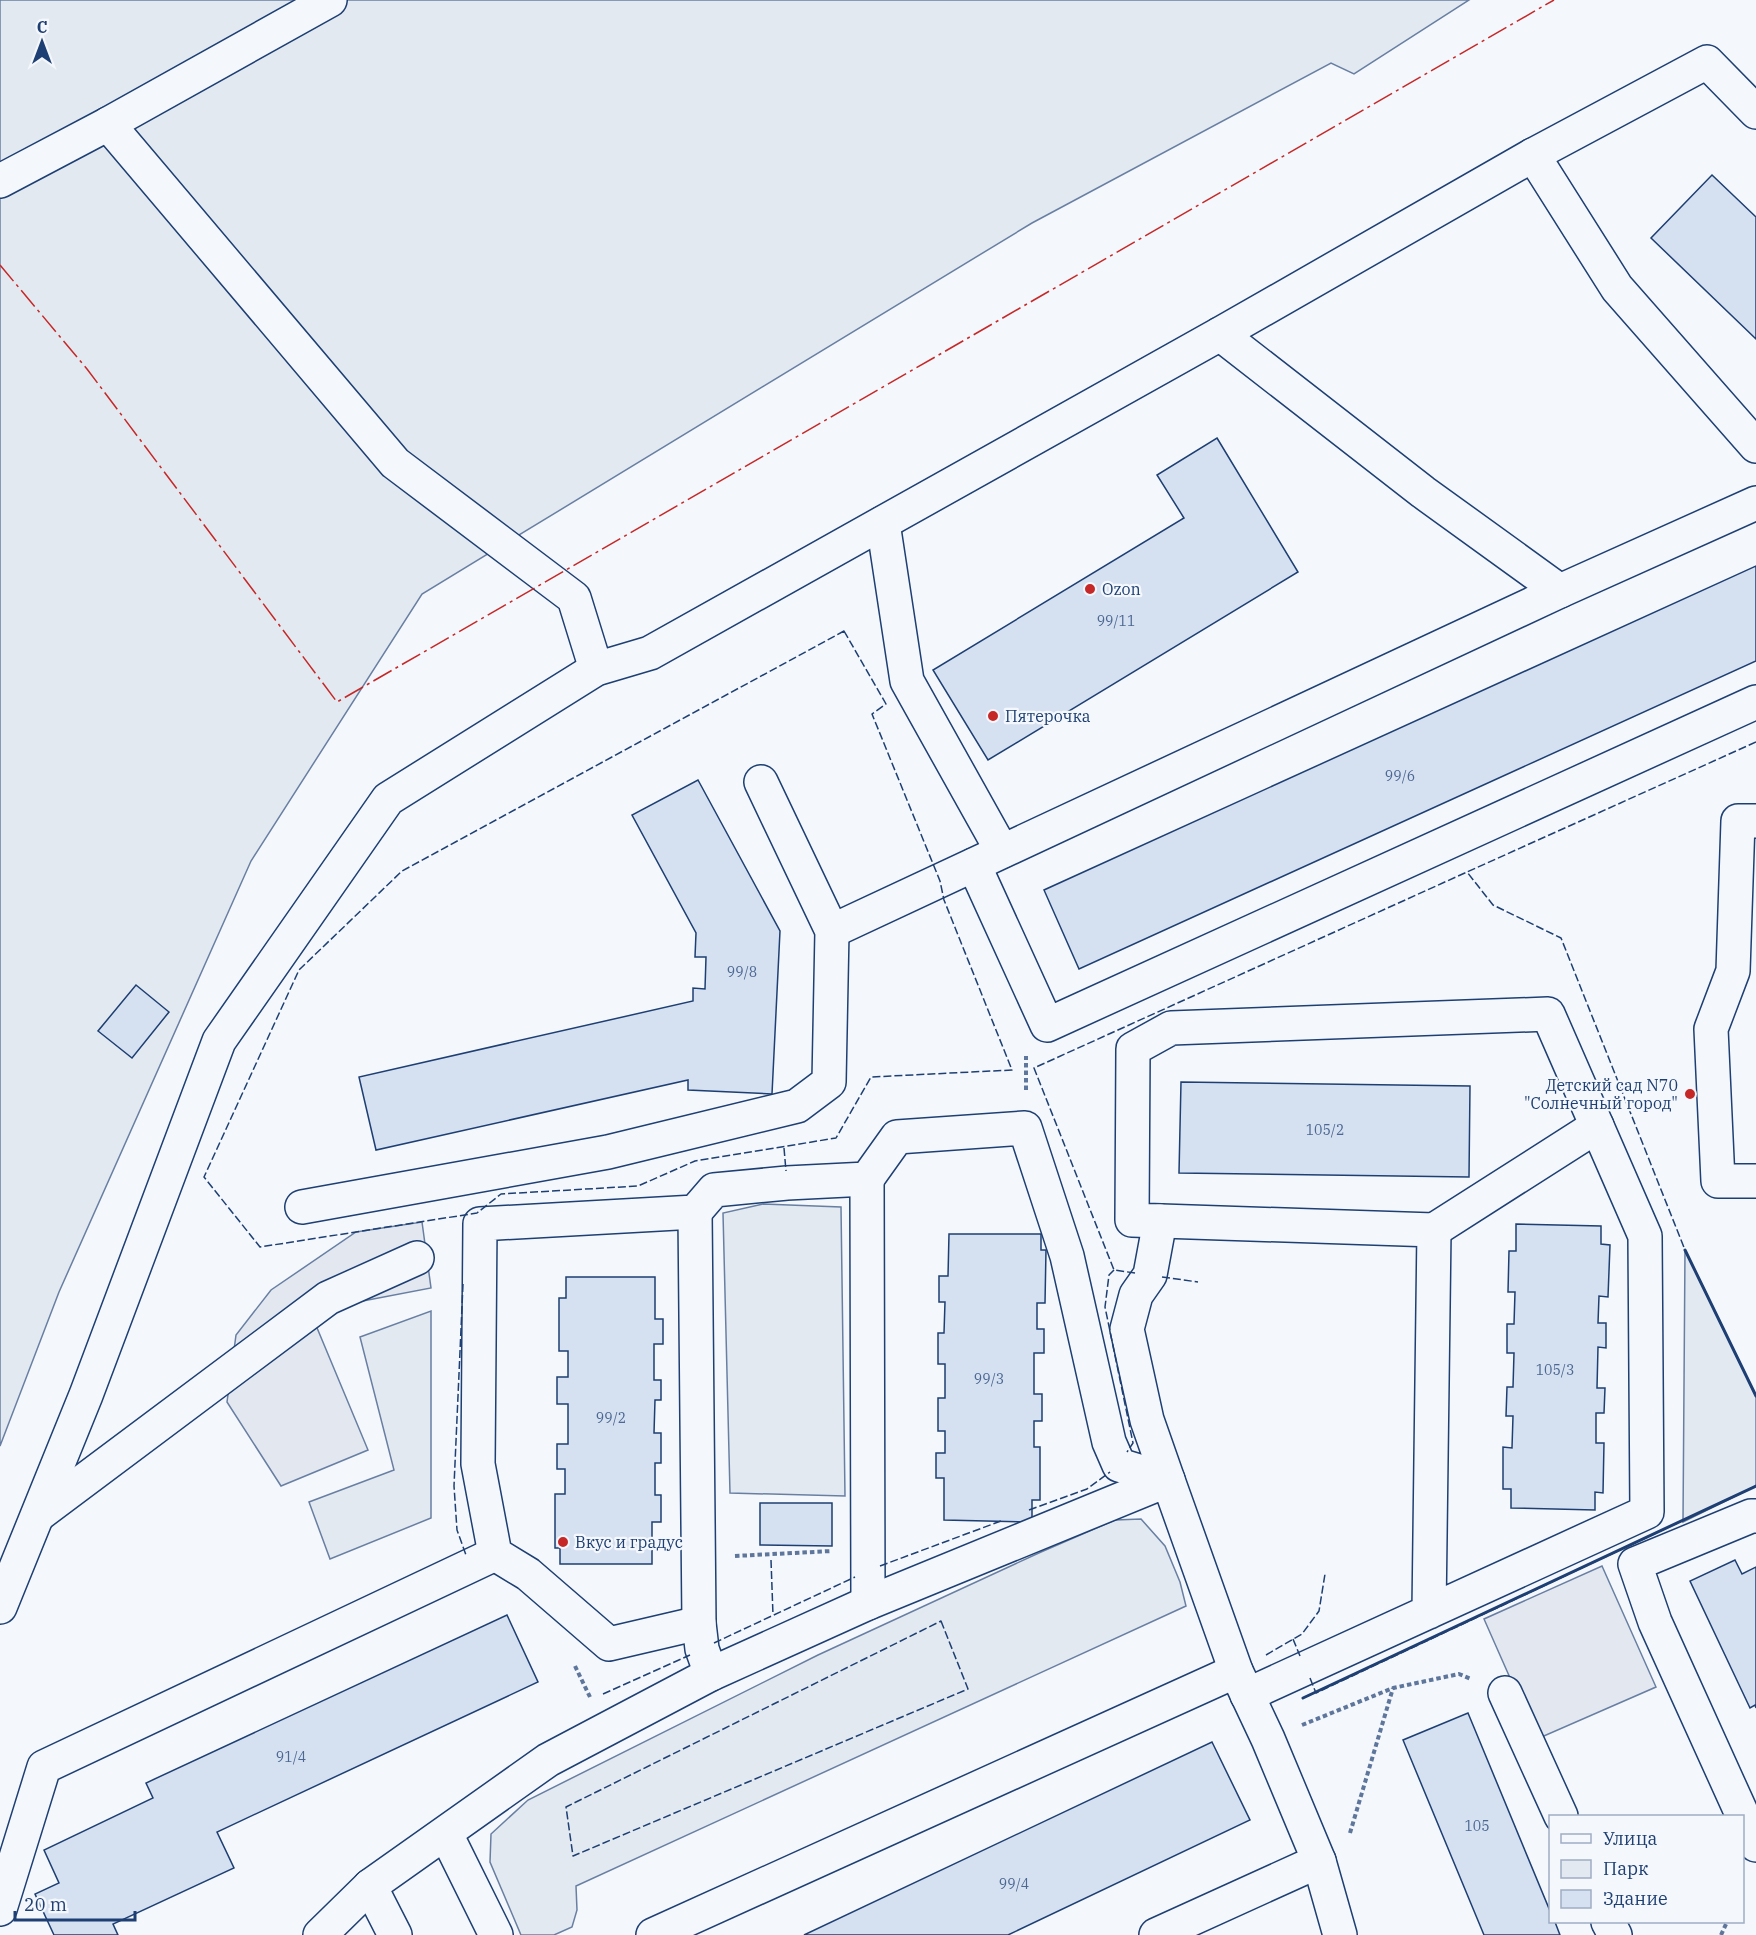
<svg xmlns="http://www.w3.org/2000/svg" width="1756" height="1935" font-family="'IBM Plex Serif',serif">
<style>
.green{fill:#e3e9f0;stroke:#687fa3;stroke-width:1.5}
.parking{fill:#e3e8f0;stroke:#687fa3;stroke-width:1.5}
.building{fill:#d5e0f0;stroke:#1d3f73;stroke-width:1.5}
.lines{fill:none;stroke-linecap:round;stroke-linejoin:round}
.minor-casing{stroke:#1d3f73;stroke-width:36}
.path{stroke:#5e769c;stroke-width:4;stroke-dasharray:4.5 3;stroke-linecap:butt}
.minor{stroke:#f4f7fb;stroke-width:33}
.fence{stroke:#1d3f73;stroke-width:1.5;stroke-dasharray:8 3;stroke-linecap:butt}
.wall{stroke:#1d3f73;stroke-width:3}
.power{stroke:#c62828;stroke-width:1.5;stroke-dasharray:21 4.5 3 4.5;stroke-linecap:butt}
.poi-dot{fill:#c62828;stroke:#f4f7fb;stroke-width:2}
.labels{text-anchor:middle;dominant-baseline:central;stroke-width:4.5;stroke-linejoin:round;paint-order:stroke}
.number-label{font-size:14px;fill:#4b6792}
.poi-label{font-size:16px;fill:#1d3f73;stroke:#f4f7fb;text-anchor:start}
</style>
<rect width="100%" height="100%" fill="#f4f7fb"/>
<g class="green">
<path d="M0,0H1469L1354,74L1331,63L1032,223L422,594L251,861L59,1292L0,1446Z"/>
<path d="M763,1204L841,1207L845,1496L730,1493L723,1213Z"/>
<path d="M1685,1250L1756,1396V1486L1683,1522Z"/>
<path d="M431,1311V1518L330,1559L309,1502L394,1470L360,1337Z"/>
<path d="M1141,1519L1165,1546L1180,1582L1186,1606L576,1886L577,1910L572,1927L554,1935H521L490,1862L491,1834L528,1800L818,1655L1041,1552L1115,1520Z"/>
</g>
<g class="parking">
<path d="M422,1222L431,1288L342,1305L315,1323L368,1450L281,1486L227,1402L236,1335L271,1290L356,1232Z"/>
<path d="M1602,1566L1656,1687L1537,1739L1484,1619Z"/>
</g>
<g class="building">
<path d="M1712,175L1756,217V339L1651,238Z"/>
<path d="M1217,438L1298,572L988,760L933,670L1184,518L1157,475Z"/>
<path d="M1756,566V661L1079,969L1044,890Z"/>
<path d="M698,780L780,931L772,1094L688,1090V1080L376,1150L359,1077L693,1001V988L705,989L706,957H695L696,933L632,815Z"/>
<path d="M136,985L169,1012L132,1058L98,1031Z"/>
<path d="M1181,1082L1470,1086L1469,1177L1179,1173Z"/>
<path d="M1516,1224L1601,1226V1244L1610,1245L1608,1297L1599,1296L1598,1323H1606V1348L1598,1347L1597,1388H1605L1604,1413H1596V1443H1604L1603,1493L1595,1492V1510L1511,1508V1489H1503V1447L1512,1448L1513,1416H1506L1507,1387H1513L1514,1353H1507V1324H1514L1515,1292H1508L1509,1251H1516Z"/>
<path d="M949,1234H1041V1250H1046L1045,1303H1037V1329H1044V1353H1034V1394H1042V1421H1034V1447H1040V1500H1032V1522L944,1520V1478H936V1453H945V1431H938V1398H945V1364H938V1333H944L945,1302H939V1276H948Z"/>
<path d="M566,1277H655V1319H663V1344H654V1380H661V1400H655L654,1433H661V1463H655V1495H661V1522H652V1564H560V1548H555V1494H565V1469H557V1444H568V1404H557V1377H568V1351H559V1298H566Z"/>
<path d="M760,1503H832V1546L760,1545Z"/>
<path d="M1735,1560L1742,1574L1756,1567V1708L1755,1705L1750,1708L1690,1581Z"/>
<path d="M507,1615L538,1682L217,1832L234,1868L113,1924L118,1935H54L35,1894L59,1883L44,1850L153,1798L146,1783Z"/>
<path d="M1468,1713L1550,1911V1922H1555L1560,1935H1484L1403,1740Z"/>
<path d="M1212,1742L1250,1820L1008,1935H804Z"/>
</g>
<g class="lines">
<defs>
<g id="minor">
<path d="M108,124L395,463L574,598L596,669"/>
<path d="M1533,155L1617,288L1756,446"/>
<path d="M0,181L108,124L330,0"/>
<path d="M1220,334L1423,492L1560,591"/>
<path d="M883,523L907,681L1002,851"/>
<path d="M1756,821H1738L1733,971L1711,1029L1718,1181H1756"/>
<path d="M974,865L1047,1025L1756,702"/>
<path d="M832,931L1560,591L1756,503"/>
<path d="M867,1179L868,1603"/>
<path d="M302,1207L608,1152L797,1106L829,1082L832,931L761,782"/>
<path d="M695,1212L699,1623L702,1649L711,1674"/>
<path d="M1434,1230L1597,1126"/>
<path d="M38,1515L328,1298L417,1258"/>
<path d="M1756,1516H1751L1635,1564L1655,1622L1756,1845"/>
<path d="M0,1607L86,1395L219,1041L388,799L596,669L650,653L1220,334L1533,155L1707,62L1756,112"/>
<path d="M699,1623L609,1644L528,1574L495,1554L478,1464L480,1224L695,1212L714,1190L787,1183L867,1179L897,1137L1025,1128L1067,1256L1109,1442L1119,1465L1168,1480L1147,1420L1127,1329L1136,1295L1150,1275L1160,1221"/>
<path d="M1505,1693L1561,1816"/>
<path d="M1247,1695L1647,1512L1645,1236L1548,1014L1171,1028L1133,1049L1132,1220L1434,1230L1429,1612"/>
<path d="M446,1834L496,1935"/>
<path d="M1319,1861L1340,1935"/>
<path d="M370,1886L395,1935"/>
<path d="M0,1909L44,1767L495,1554"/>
<path d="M1608,1922L1615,1935"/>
<path d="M320,1935L370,1886L548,1760L711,1674L868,1603L1168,1480L1236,1671L1268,1739L1319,1861L1156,1935"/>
<path d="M653,1935L1236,1671"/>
</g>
</defs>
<use href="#minor" class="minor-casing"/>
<g class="path">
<path d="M1026,1090V1056"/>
<path d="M735,1556L832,1551"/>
<path d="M575,1666L590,1697"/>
<path d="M1302,1725L1393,1688L1459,1674L1471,1679"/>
<path d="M1350,1833L1393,1688"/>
<path d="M1721,1935L1727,1922"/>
</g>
<use href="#minor" class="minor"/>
<g class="fence">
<path d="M844,631L886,704L872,714L940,881L944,900L1012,1070L871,1077L836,1138L695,1161L638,1186L501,1194L477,1213L260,1247L204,1177L299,970L402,871Z"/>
<path d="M1756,742L1467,872L1493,905L1561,938L1685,1250L1756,1396"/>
<path d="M784,1148L786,1171"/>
<path d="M1114,1270L1109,1275L1105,1307L1133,1443L1127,1452"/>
<path d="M1135,1273L1114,1270L1034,1068L1467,872"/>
<path d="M1162,1277L1198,1282"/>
<path d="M463,1284L454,1486L457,1530L466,1555"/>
<path d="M1029,1510L1087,1489L1110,1472"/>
<path d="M771,1560L773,1615"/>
<path d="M880,1566L1001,1521"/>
<path d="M941,1621L968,1689L573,1856L566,1807Z"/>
<path d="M1293,1639L1300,1656"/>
<path d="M714,1643L855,1577"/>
<path d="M1266,1655L1302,1634L1319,1611L1325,1574"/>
<path d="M1310,1678L1316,1693L1756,1486"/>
<path d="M603,1694L690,1655"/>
</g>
<g class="wall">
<path d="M1685,1250L1756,1396"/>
<path d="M1303,1698L1756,1486"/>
</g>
<path class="power" d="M0,265L87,369L337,702L1554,0"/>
</g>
<g class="poi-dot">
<circle cx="1090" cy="589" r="6"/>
<circle cx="993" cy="716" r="6"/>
<circle cx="1690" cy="1094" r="6"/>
<circle cx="563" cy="1542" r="6"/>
</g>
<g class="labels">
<g class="number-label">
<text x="1116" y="621">99/11</text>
<text x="1400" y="776">99/6</text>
<text x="742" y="972">99/8</text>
<text x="1325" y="1130">105/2</text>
<text x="1555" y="1370">105/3</text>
<text x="989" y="1379">99/3</text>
<text x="611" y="1418">99/2</text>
<text x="291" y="1757">91/4</text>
<text x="1477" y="1826">105</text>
<text x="1014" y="1884">99/4</text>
</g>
<g class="poi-label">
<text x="1102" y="589">Ozon</text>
<text x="1005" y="716">Пятерочка</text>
<text x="1678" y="1085" text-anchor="end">Детский сад N70<tspan x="1678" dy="18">"Солнечный город"</tspan></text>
<text x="575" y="1542">Вкус и градус</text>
</g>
</g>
<rect x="1549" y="1815" width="195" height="108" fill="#f4f7fb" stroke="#9eadc5" stroke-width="1.5"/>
<rect x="1561" y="1834" width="30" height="9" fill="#f4f7fb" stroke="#9eadc5" stroke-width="1.5"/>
<text x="1603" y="1845" font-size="18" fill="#1d3f73">Улица</text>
<rect x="1561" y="1860" width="30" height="18" fill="#e3e9f0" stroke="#9eadc5" stroke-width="1.5"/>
<text x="1603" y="1875" font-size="18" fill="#1d3f73">Парк</text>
<rect x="1561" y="1890" width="30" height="18" fill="#d5e0f0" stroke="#9eadc5" stroke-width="1.5"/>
<text x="1603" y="1905" font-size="18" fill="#1d3f73">Здание</text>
<g transform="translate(42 42)" stroke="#f4f7fb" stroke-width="4.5" paint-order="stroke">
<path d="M0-4.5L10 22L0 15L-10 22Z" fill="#1d3f73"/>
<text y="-9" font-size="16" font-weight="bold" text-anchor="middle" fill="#1d3f73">С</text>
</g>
<path d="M15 1911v9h120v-9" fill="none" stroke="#1d3f73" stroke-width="3"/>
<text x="24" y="1911" font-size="18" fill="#1d3f73" stroke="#f4f7fb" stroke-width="4.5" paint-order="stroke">20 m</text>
</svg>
